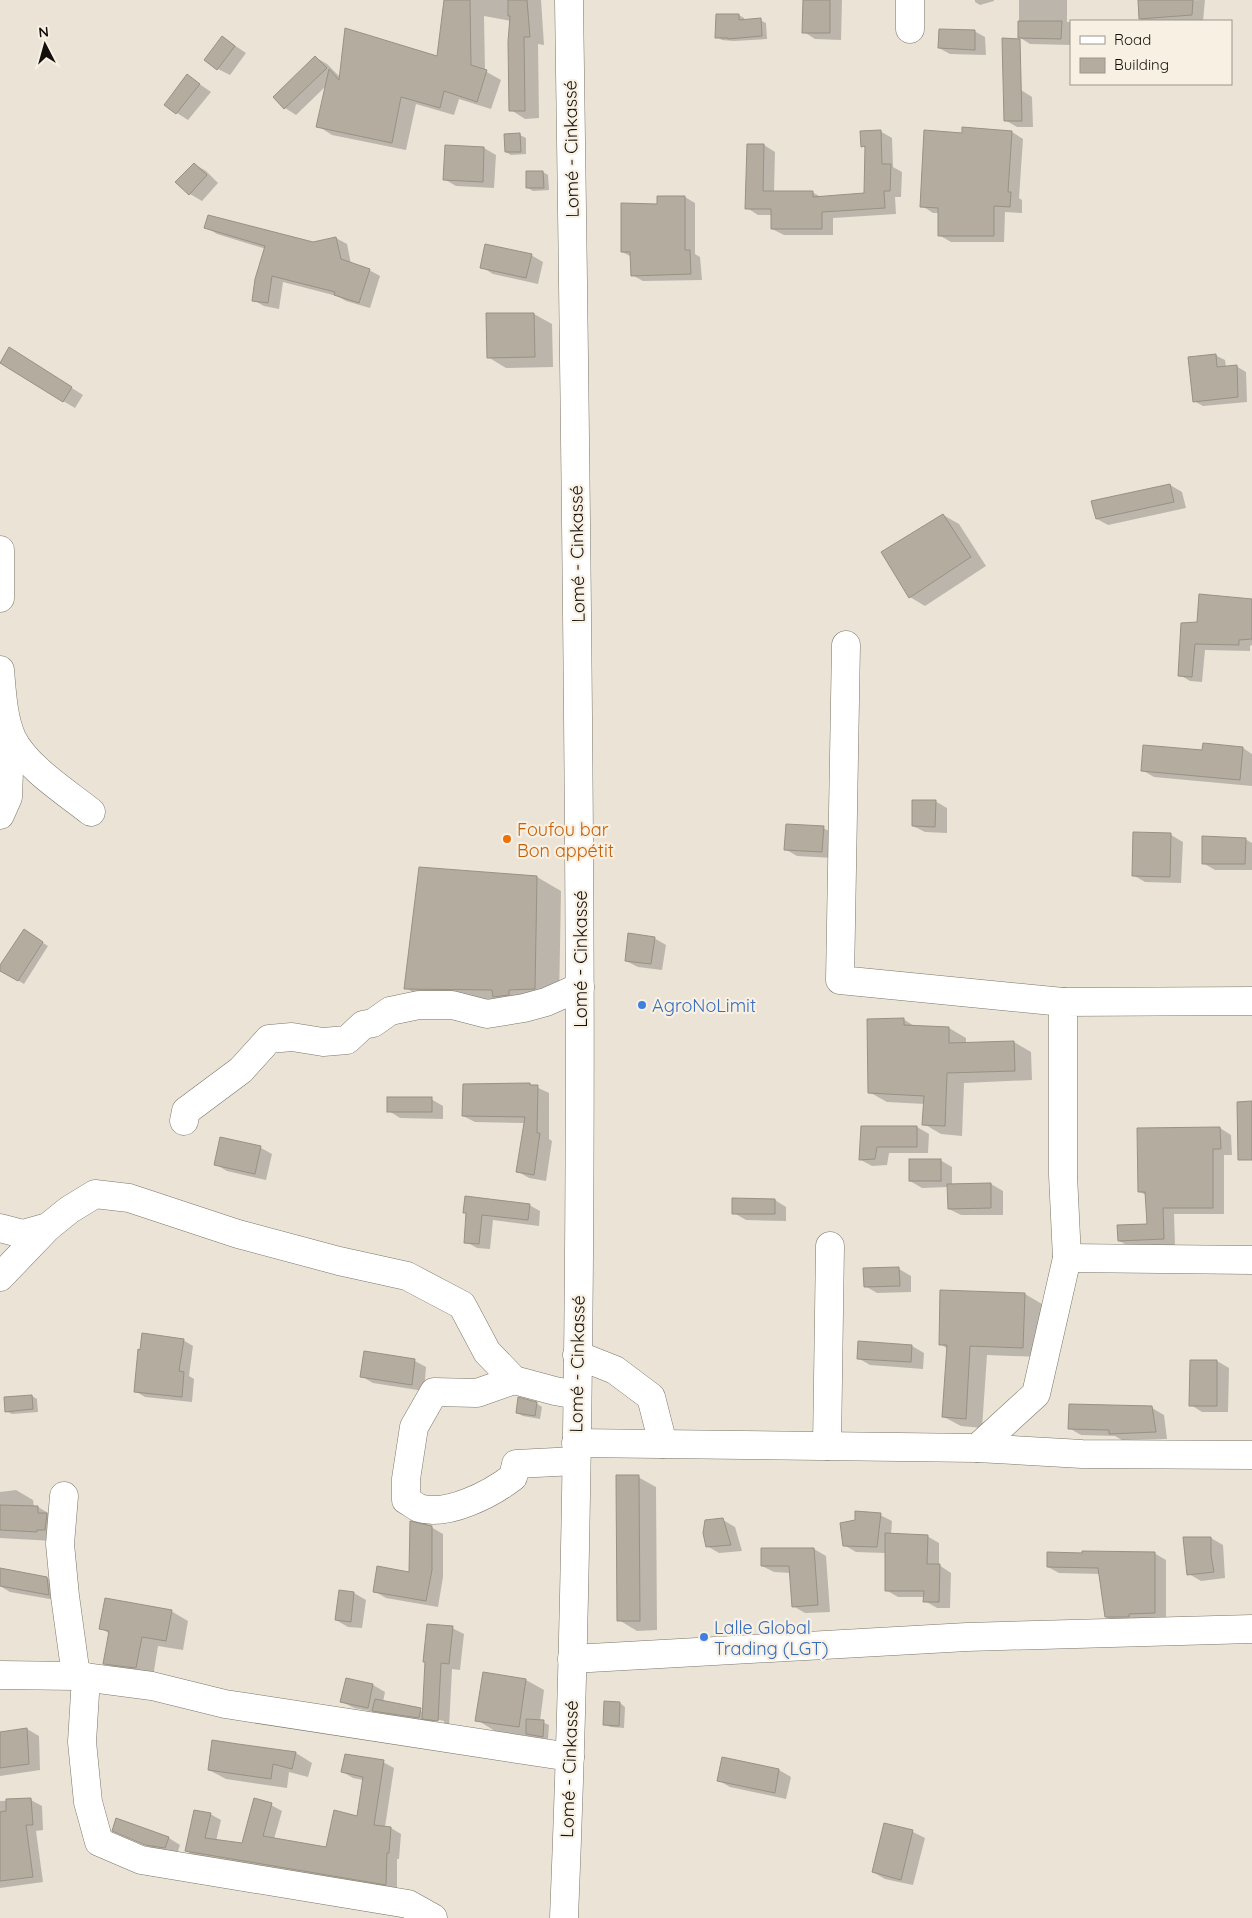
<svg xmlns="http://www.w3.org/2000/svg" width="1252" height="1918" font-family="Quicksand,sans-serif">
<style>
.shadow{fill:#0003;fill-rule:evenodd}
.building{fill:#b3ac9f;stroke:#989184}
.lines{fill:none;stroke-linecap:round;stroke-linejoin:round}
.minor-casing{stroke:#7c766a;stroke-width:29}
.highway-casing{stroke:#7c766a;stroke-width:29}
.minor{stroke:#fff;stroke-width:28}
.highway{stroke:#fff;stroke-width:28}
.food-dot{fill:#e8710a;stroke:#f8f0e3;stroke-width:2}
.shop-dot{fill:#3f7fe0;stroke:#f8f0e3;stroke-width:2}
.labels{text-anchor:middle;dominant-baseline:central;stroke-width:4.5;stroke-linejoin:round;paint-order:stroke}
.street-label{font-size:18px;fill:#13100c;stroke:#f8f0e3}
.food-label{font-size:18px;fill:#c56008;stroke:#f8f0e3;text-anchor:start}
.shop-label{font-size:18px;fill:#366cbe;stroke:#f8f0e3;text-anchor:start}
</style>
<rect width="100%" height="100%" fill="#eae3d6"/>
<g class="shadow">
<path d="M445,0H541L544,45L538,44L539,118L525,119L511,110V21L484,16L485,71L501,80L491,109L459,99L454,115L416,104L406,150L332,135L318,126L326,86L296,115L285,108L315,57L327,64L340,77L438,58Z"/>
<path d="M804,0H842L841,40L815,39L804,32Z"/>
<path d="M975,0H994V1L980,5L975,2Z"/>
<path d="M1019,0H1067V22H1071V45L1030,44L1019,37Z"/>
<path d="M1205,0L1203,21H1141L1139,1Z"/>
<path d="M739,15L744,18V21L760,20L766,23L767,39L734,41L722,40L717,37Z"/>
<path d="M974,31L985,37L986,55L950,54L939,48Z"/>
<path d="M222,37L246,53L230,75L218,69Z"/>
<path d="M188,76L211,92L188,120L177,113Z"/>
<path d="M1021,90L1032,97L1033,127H1017L1005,120Z"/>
<path d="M880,131L892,138L893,167L902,172L901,197H895L896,214L833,218V235H784L772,229V215H758L747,208L764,145L775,152L774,192H812L821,197L865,194L866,148L862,146Z"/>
<path d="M1012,132L1023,139L1019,198L1022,200V213L1005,212L1004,242H951L939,235V213H933L922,206L963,134Z"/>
<path d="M520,135L526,138V154L511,155L506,152Z"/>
<path d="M446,147L484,148L496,155L494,188L456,186L444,179Z"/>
<path d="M194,164L206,171L218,183L202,201L190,194Z"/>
<path d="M543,172L548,175L549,190L533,191L528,188Z"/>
<path d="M685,197L695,203V254L700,257L702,280L643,281L632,275V257L622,252L659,205Z"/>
<path d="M206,227L313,243L336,238L347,244L351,264L369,270L380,276L370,308L346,301L337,296L283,282L279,309L264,306L253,300L266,249L217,234Z"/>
<path d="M531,255L543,262L538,284L493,274L482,267Z"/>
<path d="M487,314H534L552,324L553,367L506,368L488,357Z"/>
<path d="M1215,355L1225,360L1226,367L1236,366L1246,372L1247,402L1203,406L1194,401Z"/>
<path d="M21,356L83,395L75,408L63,401Z"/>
<path d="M1170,485L1182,492L1186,508L1108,525L1097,519Z"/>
<path d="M943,515L959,524L986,566L925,606L910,597Z"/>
<path d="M1252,600V645L1250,646V651L1205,650L1202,682L1190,681L1180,675L1198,623Z"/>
<path d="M1204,745L1243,748L1252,754V786L1154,777L1142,770L1203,752Z"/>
<path d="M935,801L947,808V833L925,832L913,826Z"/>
<path d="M823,828L835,834L833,858L797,856L785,849Z"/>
<path d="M1171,835L1183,842L1181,883L1145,882L1133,875Z"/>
<path d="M1245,839L1252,843V870H1215L1203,863Z"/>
<path d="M537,877L561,891L559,1002H429L406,988Z"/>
<path d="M29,934L48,946L24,984L0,970V967Z"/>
<path d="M654,938L666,945L662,970L638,967L626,961Z"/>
<path d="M903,1019L916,1027L949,1028L966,1038V1044L1014,1042L1031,1052L1032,1080L964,1083L962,1136L941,1134L924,1124L925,1104L887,1102L869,1092Z"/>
<path d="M530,1084L549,1093V1139L552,1141L546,1181L529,1178L517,1171L525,1123L475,1122L463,1116Z"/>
<path d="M431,1099L443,1106V1119L400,1118L389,1111Z"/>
<path d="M862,1127H917L929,1134L928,1153H889L887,1165L872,1166L861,1160Z"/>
<path d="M1220,1128L1231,1135L1232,1155H1224V1214H1174L1175,1245L1131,1247L1119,1241L1148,1225L1146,1195L1140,1192Z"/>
<path d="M261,1148L272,1154L266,1180L227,1171L215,1164Z"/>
<path d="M940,1160L952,1167V1185L991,1184L1003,1191V1215H961L949,1209L948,1187L922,1188L910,1181Z"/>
<path d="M775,1200L786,1207V1221L746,1220L734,1213Z"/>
<path d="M529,1205L540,1211L539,1226L493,1220L490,1249L477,1248L466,1242L467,1214L465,1212Z"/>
<path d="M899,1269L911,1276V1292L877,1293L865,1286Z"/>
<path d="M1025,1294L1042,1304L1040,1357L987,1355L982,1428L961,1426L944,1417L948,1349L940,1344Z"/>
<path d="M183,1340L193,1346L189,1376L194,1379L192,1402L145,1397L135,1391Z"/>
<path d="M912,1346L924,1353L923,1369L870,1365L858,1358Z"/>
<path d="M415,1361L426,1367L424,1391L373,1383L361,1376Z"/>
<path d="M1217,1361L1229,1368L1228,1412H1202L1191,1405Z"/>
<path d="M32,1396L37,1399L38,1412L12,1414L6,1411Z"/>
<path d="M536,1403L542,1407L540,1419L523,1416L517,1413Z"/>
<path d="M1152,1408L1164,1415L1167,1439L1122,1440L1115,1436L1081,1435L1069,1428Z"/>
<path d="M638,1477L656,1487L657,1630L637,1631L619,1620Z"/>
<path d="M16,1490L33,1500L34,1507H38L55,1517L53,1541L0,1538V1492Z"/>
<path d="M880,1515L892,1521L891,1535L927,1536L939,1543V1565L951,1573L950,1608H937L925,1601V1597H898L886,1590V1553L856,1552L844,1545Z"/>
<path d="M723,1520L735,1527L742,1551L719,1553L707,1546Z"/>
<path d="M431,1527L443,1534V1577L438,1607L386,1598L374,1591L411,1573Z"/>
<path d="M1184,1538H1211L1223,1545L1225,1578L1201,1581L1189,1574Z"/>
<path d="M814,1549L826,1556L830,1612L805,1613L793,1606L791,1573L774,1572L762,1566Z"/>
<path d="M1154,1553L1166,1560V1619L1118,1623L1106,1617L1101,1574L1059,1573L1048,1567Z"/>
<path d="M0,1573L47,1578L59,1585L61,1601L10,1592L0,1586Z"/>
<path d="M340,1591L354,1593L366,1600L362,1628L348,1627L336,1620Z"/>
<path d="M171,1611L188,1621L183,1650L158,1646L153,1677L122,1673L105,1663L110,1634L101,1628Z"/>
<path d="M452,1628L464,1634L460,1670L452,1669L449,1727L354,1708L342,1702L347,1679L373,1685L385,1692L383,1702L424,1712ZM434,1719L444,1721V1723L434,1722Z"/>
<path d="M484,1674L526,1680L544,1690L540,1721L549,1725L548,1739L495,1731L477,1720Z"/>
<path d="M620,1703L625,1707L624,1728L610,1727L605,1724Z"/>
<path d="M27,1729L39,1736L40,1770L0,1776V1733Z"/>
<path d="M213,1741L296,1753L312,1763L308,1777L289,1772L287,1788L226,1779L209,1770Z"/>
<path d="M383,1762L394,1768L385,1827L391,1828L401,1834L399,1859H397V1890L197,1857L186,1851L210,1814L221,1820L216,1841L243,1844L271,1805L282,1811L274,1839L327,1849L358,1817L363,1780L353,1778L343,1772Z"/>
<path d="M779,1770L791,1777L786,1799L730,1787L718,1780Z"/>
<path d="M31,1800L42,1806L43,1830L36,1831L43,1882L0,1888V1801Z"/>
<path d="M117,1820L169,1838L180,1845L177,1854L159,1851L125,1836Z"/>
<path d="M885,1825L913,1832L925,1838L913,1885L885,1879L873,1872Z"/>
</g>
<g class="building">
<path d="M444,0H470L471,65L487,70L477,102L444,91L440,108L401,97L392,143L316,127L329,69L339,80L345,28L437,56Z"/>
<path d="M508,0H527L530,37H524L525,111H509L508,42L510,16H508Z"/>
<path d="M803,0H830V33H802Z"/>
<path d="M1138,0H1193L1192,15L1139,19Z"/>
<path d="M716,14H739V20L761,18L762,36L728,39V38H715Z"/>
<path d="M1018,21H1062L1061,39L1018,38Z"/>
<path d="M939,29L975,30V50L938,48Z"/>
<path d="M222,36L235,46L217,70L204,60Z"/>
<path d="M1002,38L1020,39L1022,121H1004Z"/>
<path d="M315,56L327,68L284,109L273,97Z"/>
<path d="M187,74L200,84L176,114L164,105Z"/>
<path d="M962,127L1012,131L1008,192H1011L1010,207L994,206V236H938V208L920,207L924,130L962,133Z"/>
<path d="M881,130L882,164H891L890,191H884L885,208L822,212V229H771V209H745L747,144H764L763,191H813V197L864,193L865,146L861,147L860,131Z"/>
<path d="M520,133L521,152H505L504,134Z"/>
<path d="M445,145L484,147L483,182L443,180Z"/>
<path d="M194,163L207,175L189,195L175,182Z"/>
<path d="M526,171H543L544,188H526Z"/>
<path d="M657,196H685V250H690L691,274L631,276L630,252H621V203L657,204Z"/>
<path d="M208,215L313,242L336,237L341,259L370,269L359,303L334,295L335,292L272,276L268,303L252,301L255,279L265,246L204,228Z"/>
<path d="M485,244L532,254L526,278L480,268Z"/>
<path d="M486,313H534L535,357L487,358Z"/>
<path d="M9,347L72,387L63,402L0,363Z"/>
<path d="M1216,354L1217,367L1237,365L1238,397L1193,402L1188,357Z"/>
<path d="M1170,484L1174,502L1096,519L1091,501Z"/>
<path d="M943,514L971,557L909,598L881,552Z"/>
<path d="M1199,594L1252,599V639L1239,640V645L1195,644L1192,677L1178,676L1181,623L1197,622Z"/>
<path d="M1203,743L1243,747L1240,780L1141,771L1143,745L1202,750Z"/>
<path d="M912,800H936L935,827L912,826Z"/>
<path d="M786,824L824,826L822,852L784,850Z"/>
<path d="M1133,832L1171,833L1170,877L1132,876Z"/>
<path d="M1202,836L1246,838L1245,864H1202Z"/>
<path d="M419,867L537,876L535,989L509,990V995L493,997L492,990L404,989Z"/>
<path d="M24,929L43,942L18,981L0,971V965Z"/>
<path d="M628,933L655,937L651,964L625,961Z"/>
<path d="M904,1018V1025L949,1027V1043L1014,1041L1015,1071L947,1073L945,1126L922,1125L924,1096L868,1093L867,1019Z"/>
<path d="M530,1083V1085H538L537,1133H540L534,1175L516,1172L525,1117L462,1116L463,1084Z"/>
<rect x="387" y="1097" width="45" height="15"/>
<path d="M1252,1101V1160H1238L1237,1102Z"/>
<path d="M861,1126H917V1147H877L875,1159L859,1160Z"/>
<path d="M1220,1127L1221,1149H1213V1208H1163L1164,1239L1118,1241L1117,1225L1147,1224L1145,1192H1138L1137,1128Z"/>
<path d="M220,1137L261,1146L255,1174L214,1165Z"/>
<rect x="909" y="1159" width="32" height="22"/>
<path d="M991,1183V1208L948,1209L947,1184Z"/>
<path d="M465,1196L530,1204L528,1220L482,1215L479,1244L464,1243L466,1213H463Z"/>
<path d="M732,1198L775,1199V1214H732Z"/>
<path d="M899,1267L900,1286L864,1287L863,1268Z"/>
<path d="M940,1290L1025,1293L1023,1348L970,1346L966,1419L942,1417L947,1345H939Z"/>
<path d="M142,1333L184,1339L179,1371L184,1372L182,1397L134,1392L138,1349L140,1350Z"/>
<path d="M858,1341L912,1345L911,1362L857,1359Z"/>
<path d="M364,1351L415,1359L412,1385L360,1377Z"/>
<path d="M1190,1360H1217V1406H1189Z"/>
<path d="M32,1395L33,1409L5,1412L4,1397Z"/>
<path d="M518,1397L537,1402L535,1416L516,1413Z"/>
<path d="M1069,1404L1152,1406L1156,1432L1109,1434V1430L1068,1429Z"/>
<path d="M616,1475H639L640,1621H617Z"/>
<path d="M0,1505L38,1506V1513H47L45,1530H37V1532L0,1530Z"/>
<path d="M855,1511L881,1513L877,1547L843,1546L840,1523L855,1520Z"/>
<path d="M723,1518L731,1545L706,1547L703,1533L705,1520Z"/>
<path d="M410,1521L432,1526V1570L426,1601L373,1592L377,1566L409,1572Z"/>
<path d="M885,1533L928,1535L927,1564H940L939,1602H923L924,1591H885Z"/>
<path d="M1183,1537H1211V1555L1214,1572L1187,1575Z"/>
<path d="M761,1548H814L818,1605L792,1607L789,1566H761Z"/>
<path d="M1082,1551L1155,1552V1613L1129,1614V1617H1105L1098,1568L1047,1567V1552L1082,1553Z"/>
<path d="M0,1568L47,1577L49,1595L0,1586Z"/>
<path d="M339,1590L354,1592L351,1622L335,1620Z"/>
<path d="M105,1598L172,1610L166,1641L142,1637L136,1668L103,1664L109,1631L99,1629Z"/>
<path d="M427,1624L453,1626L449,1664L441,1663L438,1721L422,1719L425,1662H423Z"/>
<path d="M483,1672L526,1679L519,1727L475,1721Z"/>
<path d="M346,1678L373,1684L368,1708L340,1702Z"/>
<path d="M375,1699L421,1708L419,1718L372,1711Z"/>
<path d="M604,1701L620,1702L619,1726L603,1725Z"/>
<path d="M526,1719L544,1720L543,1737L526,1734Z"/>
<path d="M27,1728L29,1764L0,1768V1732Z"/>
<path d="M212,1740L238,1744L296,1752L292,1769L273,1764L271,1779L208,1770Z"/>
<path d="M345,1754L384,1760L374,1825L391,1827L389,1853H387L386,1885L185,1851L194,1810L211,1813L205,1838L242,1843L254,1798L272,1803L263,1836L326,1847L334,1810L357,1816L363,1777L341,1772Z"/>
<path d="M722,1757L779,1769L775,1793L717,1781Z"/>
<path d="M31,1798L33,1825H26L33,1877L0,1881V1812L6,1811V1799Z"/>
<path d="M116,1818L169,1837L165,1848L145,1845L112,1831Z"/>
<path d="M884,1823L913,1830L901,1880L872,1872Z"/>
</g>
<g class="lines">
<defs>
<g id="minor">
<path d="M910,29V0"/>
<path d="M0,550V598"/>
<path d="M846,645L840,980L1063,1002"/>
<path d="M0,670C2,692 3,718 12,738C26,767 66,792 91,812"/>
<path d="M0,815L8,797L9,771L5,730"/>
<path d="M184,1121L186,1111L241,1070L269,1039L292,1037L323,1042L347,1040L363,1025L373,1023L390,1011L419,1005H452L487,1014L524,1008L546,1002L580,987"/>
<path d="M0,1228L23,1234L48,1227L69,1210L95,1194L129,1198L238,1234L339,1261L407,1276L462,1305L487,1352L514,1380L555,1391L577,1395"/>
<path d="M1067,1258L1252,1260"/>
<path d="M0,1277L48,1227"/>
<path d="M577,1355L615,1370L651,1397L663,1444"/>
<path d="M514,1380L477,1393L434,1392L414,1427L406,1479V1500C410,1502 415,1506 419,1508C447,1517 491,1494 513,1477L516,1464L576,1461"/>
<path d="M576,1443L977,1448L1082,1454L1252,1455"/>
<path d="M827,1446L830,1246"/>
<path d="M977,1448L1036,1394L1067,1258L1063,1175V1002L1252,1001"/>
<path d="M64,1496L60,1544L65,1596L76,1676"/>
<path d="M572,1659L967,1637L1252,1629"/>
<path d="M0,1675L76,1676L152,1686L225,1704L570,1757"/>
<path d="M86,1677L82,1742L88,1802L99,1842L141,1860L408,1904L433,1918"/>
</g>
<path id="highway" d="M564,1918C590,1279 578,639 569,0"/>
</defs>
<use href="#minor" class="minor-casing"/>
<use href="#highway" class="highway-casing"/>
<use href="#minor" class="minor"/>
<use href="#highway" class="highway"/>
</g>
<circle class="food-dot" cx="507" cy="839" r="5"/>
<g class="shop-dot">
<circle cx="642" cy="1005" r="5"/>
<circle cx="704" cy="1637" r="5"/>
</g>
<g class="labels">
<g class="street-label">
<text transform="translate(571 149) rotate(-91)">Lomé - Cinkassé</text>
<text transform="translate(577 554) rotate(-91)">Lomé - Cinkassé</text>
<text transform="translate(580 959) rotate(-90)">Lomé - Cinkassé</text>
<text transform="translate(577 1364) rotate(-89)">Lomé - Cinkassé</text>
<text transform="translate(569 1769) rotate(-88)">Lomé - Cinkassé</text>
</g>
<g class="food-label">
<text x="517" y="829">Foufou bar<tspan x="517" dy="21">Bon appétit</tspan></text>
</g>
<g class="shop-label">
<text x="652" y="1005">AgroNoLimit</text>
<text x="714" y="1627">Lalle Global<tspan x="714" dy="21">Trading (LGT)</tspan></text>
</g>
</g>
<rect x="1070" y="20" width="162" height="65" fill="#f8f0e3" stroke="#9c968d"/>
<rect x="1080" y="36" width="25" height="8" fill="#ffffff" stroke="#9c968d"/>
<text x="1114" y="45" font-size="15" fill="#13100c">Road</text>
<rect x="1080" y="58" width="25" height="15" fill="#b3ac9f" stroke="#9c968d"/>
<text x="1114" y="70" font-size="15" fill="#13100c">Building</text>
<g transform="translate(45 45) rotate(354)" stroke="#f8f0e3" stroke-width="4" paint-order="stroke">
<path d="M0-4L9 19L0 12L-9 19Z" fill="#13100c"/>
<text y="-8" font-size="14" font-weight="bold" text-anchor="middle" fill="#13100c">N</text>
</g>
</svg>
